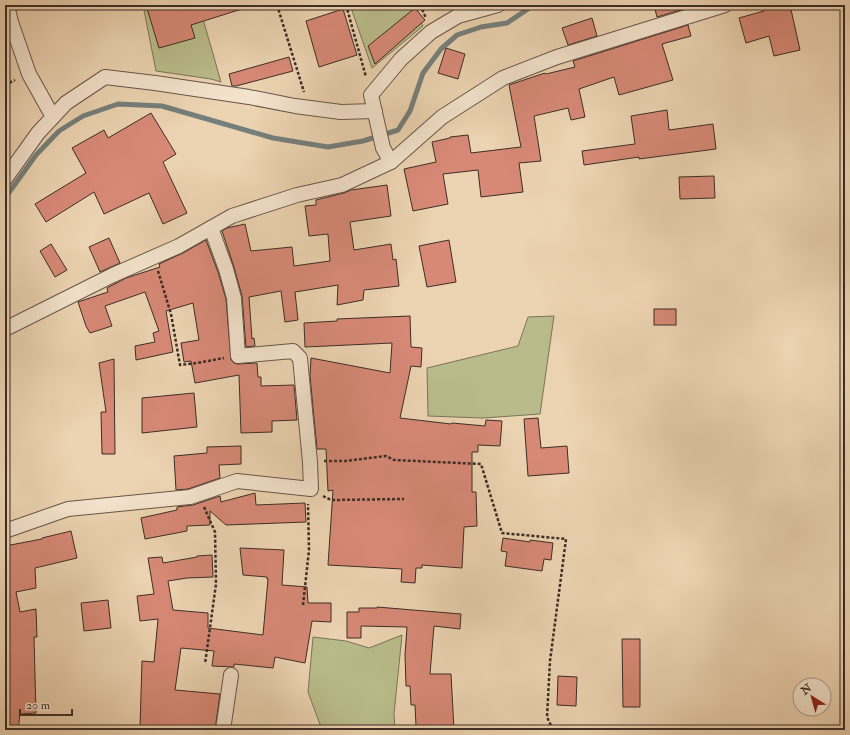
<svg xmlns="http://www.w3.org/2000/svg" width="850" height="735" font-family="'IM FELL Double Pica',serif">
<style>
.green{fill:#b9bc8a;stroke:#7b7458}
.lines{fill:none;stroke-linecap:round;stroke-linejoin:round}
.stream{stroke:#757f7b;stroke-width:5}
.building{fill:#d78976;stroke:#3d2d26}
.minor-casing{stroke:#695649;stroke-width:16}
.path{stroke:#3d2d26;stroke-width:2.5;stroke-dasharray:3 2;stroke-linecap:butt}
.minor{stroke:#f3e2cc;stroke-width:14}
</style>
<rect width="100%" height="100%" fill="#ecd3b1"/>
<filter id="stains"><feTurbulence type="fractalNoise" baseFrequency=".005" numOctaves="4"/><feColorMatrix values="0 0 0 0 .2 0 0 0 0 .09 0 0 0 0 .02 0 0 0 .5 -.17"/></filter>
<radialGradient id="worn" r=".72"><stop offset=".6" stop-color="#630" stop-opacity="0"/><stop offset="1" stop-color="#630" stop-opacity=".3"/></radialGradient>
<g class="green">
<path d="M143,5H199L221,82L211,79L156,71Z"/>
<path d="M350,5H414L423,26L372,68Z"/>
<path d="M554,316L540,414L483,418L428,416L427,368L518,346L528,317Z"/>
<path d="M402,635L394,714L395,730H322L308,692L313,637L346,641L369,648Z"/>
</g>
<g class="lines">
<path class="stream" d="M5,198L36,155L59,131L83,116L118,104L162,106L273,138L328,147L363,141L398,130L410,111L423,73L441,49L457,35L481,27L507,23L534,5"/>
</g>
<g class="building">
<path d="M146,5H245V8L191,25L195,38L159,48Z"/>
<path d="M654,5H683L684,9L657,17Z"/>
<path d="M777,5H790L800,50L774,56L769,36L746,43L739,18L764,11L763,8Z"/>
<path d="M415,8L425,20L375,64L368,46Z"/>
<path d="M343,9L357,55L319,67L306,21Z"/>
<path d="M592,18L597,36L568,45L562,28Z"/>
<path d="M688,25L691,36L662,44L673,80L619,95L614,77L579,89L585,117L571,120L568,108L534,116L541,161L519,163L523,192L481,197L478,170L443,174L448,204L413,211L404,169L436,162L432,142L450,138V137L468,135L471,153L521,147L509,85L545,73L546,74L575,67L573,61Z"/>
<path d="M446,48L465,54L458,79L438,73Z"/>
<path d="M289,57L293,71L236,86H232L229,74Z"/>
<path d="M667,110L669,130L713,124L716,149L639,159V157L584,165L582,151L635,144L631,116Z"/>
<path d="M151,113L176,154L163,162L187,213L163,224L149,193L104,214L94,192L46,222L35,204L86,173L72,148L104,130L108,138Z"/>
<path d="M714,176L715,198L680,199L679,177Z"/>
<path d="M387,185L391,216L350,222L354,250L391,244L393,260L396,259L399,286L364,290L363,300L337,305L338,285L295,292L298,320L285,322L281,291L249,297L252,339L254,338L255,346L246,347L242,296L234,267L222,231L227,228L245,224L251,251L292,247L294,266L330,261L328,234L309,236L305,206L316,205V200L344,193L351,190Z"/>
<path d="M109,238L120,263L100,272L89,247Z"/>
<path d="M206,240L218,272L226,299L231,360L234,363L238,364L257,363L258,377H261V386L294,385L297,420L272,421V432L241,433L239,375L195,383L191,361L184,362L181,343L199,340L193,303L166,311L173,352L136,360L135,346L155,342L153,333L159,331L145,292L105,306L112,326L90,333L86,326L78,302L108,292L107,288L126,278L160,267L159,264L183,253Z"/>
<path d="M449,240L456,282L427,287L419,246Z"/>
<path d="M51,244L67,270L55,277L40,251Z"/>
<rect x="654" y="309" width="22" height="16"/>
<path d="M410,316L411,347L422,348L421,367L411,366L400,418L451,424L452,423L485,426L486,420L502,421L500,446L478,445V452H472V492H476L477,526L464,527L462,568L422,565V568H416L415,583L401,582L402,569L328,565L333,490L328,491L326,449H317L310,376L311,358L390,373L392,343L305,347L304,323L337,321V319Z"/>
<path d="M114,359L115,454H102L101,412H106L99,363Z"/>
<path d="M194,393L197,427L142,433V398Z"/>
<path d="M538,418L541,448L567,446L569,473L528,476L524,419Z"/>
<path d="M241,446V464L219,465L220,478L188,489L176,490L174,456L207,453V447Z"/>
<path d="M255,493L256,505L305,503L306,522L226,525L210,511V525L187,526V531L145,539L141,518L177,510V507L193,505L220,496L221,502Z"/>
<path d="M71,531L77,558L35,568L36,588L16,592L20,612L36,609L37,637H34L36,713L20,714L18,730H5V546L42,539V538Z"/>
<path d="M503,538L530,542V540L553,543L551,560L544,559L542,571L505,566L507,552L501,551Z"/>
<path d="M240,548L284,550L282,585L307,587L308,603H331V622L312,621L305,663L275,657L273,668L234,664V667L212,666L214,651L181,648L175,690L220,694L215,730H162L140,728L142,661L154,662L158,619L140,621L137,596L154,594L148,558L162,557L163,563L197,557V556L212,555L213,577L187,578L168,581L173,610L208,613V628L263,635L268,579H267V577L243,575Z"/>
<path d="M108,600L111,628L84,631L81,603Z"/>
<path d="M377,607L461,614L460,629L434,626L430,674H451L454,730H425V726H416L415,705H411L410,686H406L405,655L407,627L361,626V638H347V612H359V608H377Z"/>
<path d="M622,639H640V707H623Z"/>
<path d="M558,676L577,677L576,706L557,705Z"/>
</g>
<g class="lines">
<defs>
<g id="minor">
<path d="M7,5L11,22L29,74L53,117"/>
<path d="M391,162L383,148L371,95L401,59L431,32L458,16L498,5"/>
<path d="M5,179L38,133L66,103L105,77L155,83L249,97L295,106L341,112L375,111"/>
<path d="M5,329L113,275L179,246L232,216L297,195L342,185L391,162L442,117L503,78L557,57L725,5"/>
<path d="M5,531L68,509L190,497L237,481L311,489L310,462L300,358L293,351L238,356L234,298L226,269L211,228"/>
<path d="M223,730L231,675"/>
</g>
</defs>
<use href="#minor" class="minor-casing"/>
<g class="path">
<path d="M277,5L304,92"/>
<path d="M346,5L366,77"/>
<path d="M420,5L426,18"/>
<path d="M5,85L15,80"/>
<path d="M158,271L171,314L180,365L197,363L224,358"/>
<path d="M324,461H345L386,456L394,460L481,464L502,533L566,539L550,661L547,717L553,730"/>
<path d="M323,496L331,500L404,499"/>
<path d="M204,507L215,532L216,584L205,664"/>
<path d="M303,605L309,550L308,504"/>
</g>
<use href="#minor" class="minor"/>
</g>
<rect width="850" height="735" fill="none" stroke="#ecd3b1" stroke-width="20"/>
<rect x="6" y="6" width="838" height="723" fill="none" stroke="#3d2d26" stroke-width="2"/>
<rect x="10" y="10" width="830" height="715" fill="none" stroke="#3d2d26"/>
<g transform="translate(812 697) rotate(323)"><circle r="19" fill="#f3e2cc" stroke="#aa9a8a"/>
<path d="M0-3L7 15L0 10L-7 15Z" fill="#8f2418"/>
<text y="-6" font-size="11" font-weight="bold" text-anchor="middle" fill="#3d2d26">N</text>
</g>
<path d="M20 709v6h52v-6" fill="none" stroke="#3d2d26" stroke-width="2"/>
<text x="26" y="709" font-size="12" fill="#3d2d26" stroke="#f3e2cc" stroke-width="3" paint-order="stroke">20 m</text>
<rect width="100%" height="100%" filter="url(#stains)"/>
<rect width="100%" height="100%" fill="url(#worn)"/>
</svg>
